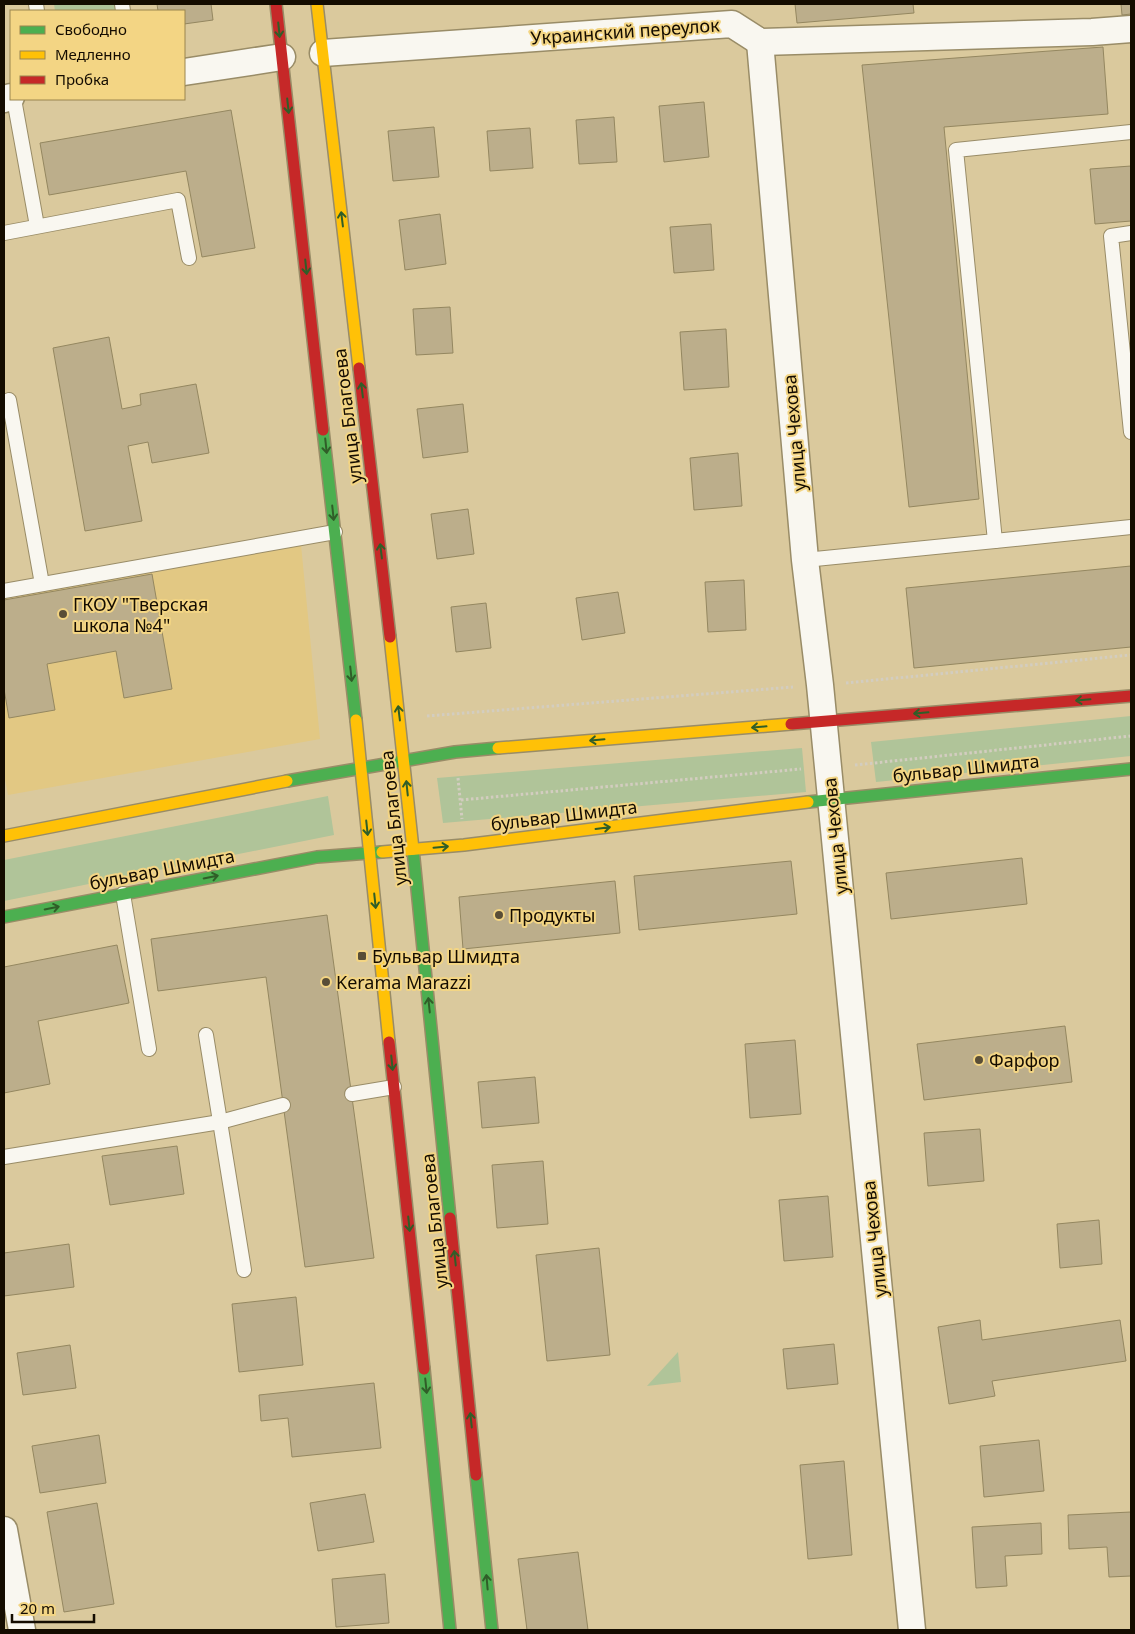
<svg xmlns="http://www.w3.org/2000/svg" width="1135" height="1634" font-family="'Noto Sans',sans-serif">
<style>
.built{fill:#e2c883}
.green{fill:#b0c499}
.building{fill:#bcae8b;stroke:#948760}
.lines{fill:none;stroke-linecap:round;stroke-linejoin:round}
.lane-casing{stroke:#998c67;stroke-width:16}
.street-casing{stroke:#998c67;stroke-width:29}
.fast-casing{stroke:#998c67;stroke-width:14}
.slow-casing{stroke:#998c67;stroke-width:14}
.jam-casing{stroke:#998c67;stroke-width:14}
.path{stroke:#d3cdc0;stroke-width:3;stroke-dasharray:2.5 2.5;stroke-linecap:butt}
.lane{stroke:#f9f7f0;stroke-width:14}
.street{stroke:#f9f7f0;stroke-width:26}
.fast{stroke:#4caf50;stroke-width:11}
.slow{stroke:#ffc107;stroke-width:11}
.jam{stroke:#c62828;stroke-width:11}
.oneway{stroke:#305e28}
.poi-dot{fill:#594e37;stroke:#f3d584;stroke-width:2}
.labels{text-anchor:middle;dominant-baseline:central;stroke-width:4;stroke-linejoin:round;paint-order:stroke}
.street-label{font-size:18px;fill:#140c00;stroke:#f3d584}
.poi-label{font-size:18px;fill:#140c00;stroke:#f3d584;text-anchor:start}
</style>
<rect width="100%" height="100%" fill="#dac99d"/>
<path class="built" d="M301,545L320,739L8,795L4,774V597Z"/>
<g class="green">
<path d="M54,4H115L117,11H55Z"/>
<path d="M1131,716V756L876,782L871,742Z"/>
<path d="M802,748L806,792L443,823L437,778Z"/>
<path d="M328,796L334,835L4,901V860Z"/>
<path d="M678,1352L681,1382L647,1386Z"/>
</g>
<g class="building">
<path d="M157,4H211L213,20L184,24V11H158Z"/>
<path d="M795,4H913L914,13L797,23Z"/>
<path d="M1121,4H1131V14L1122,15Z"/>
<path d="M1103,47L1108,114L944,127L979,499L909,507L862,65Z"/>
<path d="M704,102L709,157L664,162L659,106Z"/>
<path d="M231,110L255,248L202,257L186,171L49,195L40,143Z"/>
<path d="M614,117L617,162L579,164L576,120Z"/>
<path d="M434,127L439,177L393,181L388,131Z"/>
<path d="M530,128L533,168L490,171L487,131Z"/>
<path d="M1131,166V221L1095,224L1090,169Z"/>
<path d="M440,214L446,264L405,270L399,220Z"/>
<path d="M711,224L714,270L674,273L670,227Z"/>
<path d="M450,307L453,353L416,355L413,309Z"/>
<path d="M726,329L729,387L684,390L680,332Z"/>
<path d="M109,337L122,409L141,405L140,394L196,384L209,453L152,463L148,442L128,446L142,521L85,531L53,348Z"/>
<path d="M463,404L468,452L423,458L417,409Z"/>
<path d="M738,453L742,506L694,510L690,458Z"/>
<path d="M468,509L474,554L437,559L431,514Z"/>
<path d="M1131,566V647L914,668L906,588Z"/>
<path d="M152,574L172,689L124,698L116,651L47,664L55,710L9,718L4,689V600Z"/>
<path d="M744,580L746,630L708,632L705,582Z"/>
<path d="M618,592L625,633L582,640L576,598Z"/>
<path d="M486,603L491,648L456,652L451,607Z"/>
<path d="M1022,858L1027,904L891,919L886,873Z"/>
<path d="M791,861L797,914L639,930L634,876Z"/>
<path d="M615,881L620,933L463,949L459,897Z"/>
<path d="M327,915L374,1258L305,1267L266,977L158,991L151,939Z"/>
<path d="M117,945L129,1003L38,1021L50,1084L4,1093V967Z"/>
<path d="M1065,1026L1072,1082L924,1100L917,1044Z"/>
<path d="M795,1040L801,1114L750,1118L745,1044Z"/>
<path d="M535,1077L539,1123L482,1128L478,1082Z"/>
<path d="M980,1129L984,1181L928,1186L924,1133Z"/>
<path d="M177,1146L184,1194L110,1205L102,1156Z"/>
<path d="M543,1161L548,1224L497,1228L492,1165Z"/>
<path d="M828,1196L833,1257L784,1261L779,1200Z"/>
<path d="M1099,1220L1102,1264L1060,1268L1057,1224Z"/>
<path d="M69,1244L74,1287L4,1296V1253Z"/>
<path d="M599,1248L610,1355L547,1361L536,1255Z"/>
<path d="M296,1297L303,1365L239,1372L232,1304Z"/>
<path d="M980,1320L982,1340L1120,1320L1126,1361L992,1381L995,1396L949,1404L938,1327Z"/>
<path d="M834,1344L838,1384L787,1389L783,1349Z"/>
<path d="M70,1345L76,1388L23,1395L17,1353Z"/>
<path d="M374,1383L381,1448L292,1457L288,1418L261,1421L259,1395Z"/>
<path d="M99,1435L106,1483L40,1493L32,1446Z"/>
<path d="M1039,1440L1044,1491L984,1497L980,1446Z"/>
<path d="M844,1461L852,1555L808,1559L800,1465Z"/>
<path d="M365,1494L374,1542L318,1551L310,1503Z"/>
<path d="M97,1503L114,1604L64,1612L47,1512Z"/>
<path d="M1131,1512V1576L1109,1577L1107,1547L1069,1549L1068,1515Z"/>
<path d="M1041,1523L1042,1554L1005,1556L1007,1586L976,1588L972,1527Z"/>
<path d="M578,1552L588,1630H527L518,1559Z"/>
<path d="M385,1574L389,1623L336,1627L332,1579Z"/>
</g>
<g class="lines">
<defs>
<g id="lane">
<path d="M36,4L37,11"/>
<path d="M122,4L123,11"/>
<path d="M14,99L37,226"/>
<path d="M4,233L178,200L189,258"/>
<path d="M1131,233L1111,236L1131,432"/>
<path d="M9,400L42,584"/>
<path d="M995,541L1131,527"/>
<path d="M805,560L995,541L956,150L1131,132"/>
<path d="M4,591L335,532"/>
<path d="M123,894L149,1049"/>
<path d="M206,1035L244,1270"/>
<path d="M352,1094L394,1087"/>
<path d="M4,1157L220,1122L283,1105"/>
</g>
<g id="street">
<path d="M760,42L805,560L820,685L912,1630"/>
<path d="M323,53L732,24L760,42L1092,32L1131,29"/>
<path d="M184,72L282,57"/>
<path d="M4,99L11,97"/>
<path d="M4,1530L22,1630"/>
</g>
<g id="fast">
<path d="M323,430L356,720"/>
<path d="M287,781L455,752L498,748"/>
<path d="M808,802L1131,769"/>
<path d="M413,849L450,1218"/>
<path d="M4,917L317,857L382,852"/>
<path d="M424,1369L450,1630"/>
<path d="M476,1475L492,1630"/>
</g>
<g id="slow">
<path d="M317,4L359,368"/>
<path d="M390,637L413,849"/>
<path d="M356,720L389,1042"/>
<path d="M498,748L791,724"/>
<path d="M4,836L287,781"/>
<path d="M382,852L464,845L808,802"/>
</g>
<g id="jam">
<path d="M276,4L323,430"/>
<path d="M359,368L390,637"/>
<path d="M791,724L1131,696"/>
<path d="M389,1042L424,1369"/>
<path d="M450,1218L476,1475"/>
</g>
</defs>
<use href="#lane" class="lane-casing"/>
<use href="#street" class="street-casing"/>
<use href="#fast" class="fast-casing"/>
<use href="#slow" class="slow-casing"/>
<use href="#jam" class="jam-casing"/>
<g class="path">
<path d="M846,683L1131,655"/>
<path d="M427,716L793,687"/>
<path d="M855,765L1131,736"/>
<path d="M458,778L462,819"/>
<path d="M461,800L801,769"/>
</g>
<use href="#lane" class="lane"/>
<use href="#street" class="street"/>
<use href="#fast" class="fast"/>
<use href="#slow" class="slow"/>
<use href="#jam" class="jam"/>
</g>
<defs><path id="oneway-shaft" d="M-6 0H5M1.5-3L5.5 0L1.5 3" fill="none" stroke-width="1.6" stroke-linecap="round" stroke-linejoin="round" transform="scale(1.25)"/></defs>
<g class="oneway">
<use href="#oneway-shaft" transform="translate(279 30) rotate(84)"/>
<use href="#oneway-shaft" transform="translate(288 106) rotate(84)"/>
<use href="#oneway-shaft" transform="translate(342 219) rotate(-97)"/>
<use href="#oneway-shaft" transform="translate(306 267) rotate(84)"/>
<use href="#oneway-shaft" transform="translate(362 390) rotate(-97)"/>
<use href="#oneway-shaft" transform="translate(326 446) rotate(84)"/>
<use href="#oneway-shaft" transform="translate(333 513) rotate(84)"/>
<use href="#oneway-shaft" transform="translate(381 551) rotate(-97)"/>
<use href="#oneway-shaft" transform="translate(351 674) rotate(84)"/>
<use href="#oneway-shaft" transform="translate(1083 700) rotate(175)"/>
<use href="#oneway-shaft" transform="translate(399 713) rotate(-97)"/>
<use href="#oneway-shaft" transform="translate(921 713) rotate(175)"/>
<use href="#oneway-shaft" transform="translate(759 727) rotate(175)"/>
<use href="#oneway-shaft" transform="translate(597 740) rotate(175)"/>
<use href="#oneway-shaft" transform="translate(407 788) rotate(-96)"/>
<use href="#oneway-shaft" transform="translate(367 828) rotate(84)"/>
<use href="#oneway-shaft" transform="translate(603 828) rotate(-7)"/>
<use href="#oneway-shaft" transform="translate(441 847) rotate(-5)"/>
<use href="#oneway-shaft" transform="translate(211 877) rotate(-11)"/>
<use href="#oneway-shaft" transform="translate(375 901) rotate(84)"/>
<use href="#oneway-shaft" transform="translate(52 908) rotate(-11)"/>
<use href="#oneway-shaft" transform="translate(429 1005) rotate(-96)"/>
<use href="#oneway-shaft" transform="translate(392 1063) rotate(84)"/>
<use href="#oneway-shaft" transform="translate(409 1224) rotate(84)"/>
<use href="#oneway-shaft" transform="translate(455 1258) rotate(-96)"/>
<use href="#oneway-shaft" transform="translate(426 1386) rotate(84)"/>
<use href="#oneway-shaft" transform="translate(471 1420) rotate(-96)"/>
<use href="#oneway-shaft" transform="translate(487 1582) rotate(-95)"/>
</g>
<g class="poi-dot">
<circle cx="63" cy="614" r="5"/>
<circle cx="499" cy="915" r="5"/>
<rect x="357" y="951" width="10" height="10" rx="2.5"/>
<circle cx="326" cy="982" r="5"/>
<circle cx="979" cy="1060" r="5"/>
</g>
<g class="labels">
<g class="street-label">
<text transform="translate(625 31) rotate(-4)">Украинский переулок</text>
<text transform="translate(347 416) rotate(-97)">улица Благоева</text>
<text transform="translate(794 433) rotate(-95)">улица Чехова</text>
<text transform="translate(966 768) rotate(-6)">бульвар Шмидта</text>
<text transform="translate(564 815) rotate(-7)">бульвар Шмидта</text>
<text transform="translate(393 818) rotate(-96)">улица Благоева</text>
<text transform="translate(835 836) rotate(-96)">улица Чехова</text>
<text transform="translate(162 869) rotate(-11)">бульвар Шмидта</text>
<text transform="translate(434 1221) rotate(-96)">улица Благоева</text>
<text transform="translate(874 1239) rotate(-96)">улица Чехова</text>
</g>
<g class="poi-label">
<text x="73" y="604">ГКОУ "Тверская<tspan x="73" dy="21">школа №4"</tspan></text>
<text x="509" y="915">Продукты</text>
<text x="372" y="956">Бульвар Шмидта</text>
<text x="336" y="982">Kerama Marazzi</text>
<text x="989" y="1060">Фарфор</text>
</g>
</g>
<rect width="1135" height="1634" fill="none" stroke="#140c00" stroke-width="10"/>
<rect x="10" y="10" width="175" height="90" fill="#f3d584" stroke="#9a854f"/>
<rect x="20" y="26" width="25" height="8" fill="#4caf50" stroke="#9a854f"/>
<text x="55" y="35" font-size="15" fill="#140c00">Свободно</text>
<rect x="20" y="51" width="25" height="8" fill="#ffc107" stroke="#9a854f"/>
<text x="55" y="60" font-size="15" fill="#140c00">Медленно</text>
<rect x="20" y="76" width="25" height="8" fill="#c62828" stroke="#9a854f"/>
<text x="55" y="85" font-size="15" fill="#140c00">Пробка</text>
<path d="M12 1614v8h82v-8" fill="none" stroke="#140c00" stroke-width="2.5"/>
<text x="20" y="1614" font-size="15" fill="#140c00" stroke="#f3d584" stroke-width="4" paint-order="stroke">20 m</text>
</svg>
